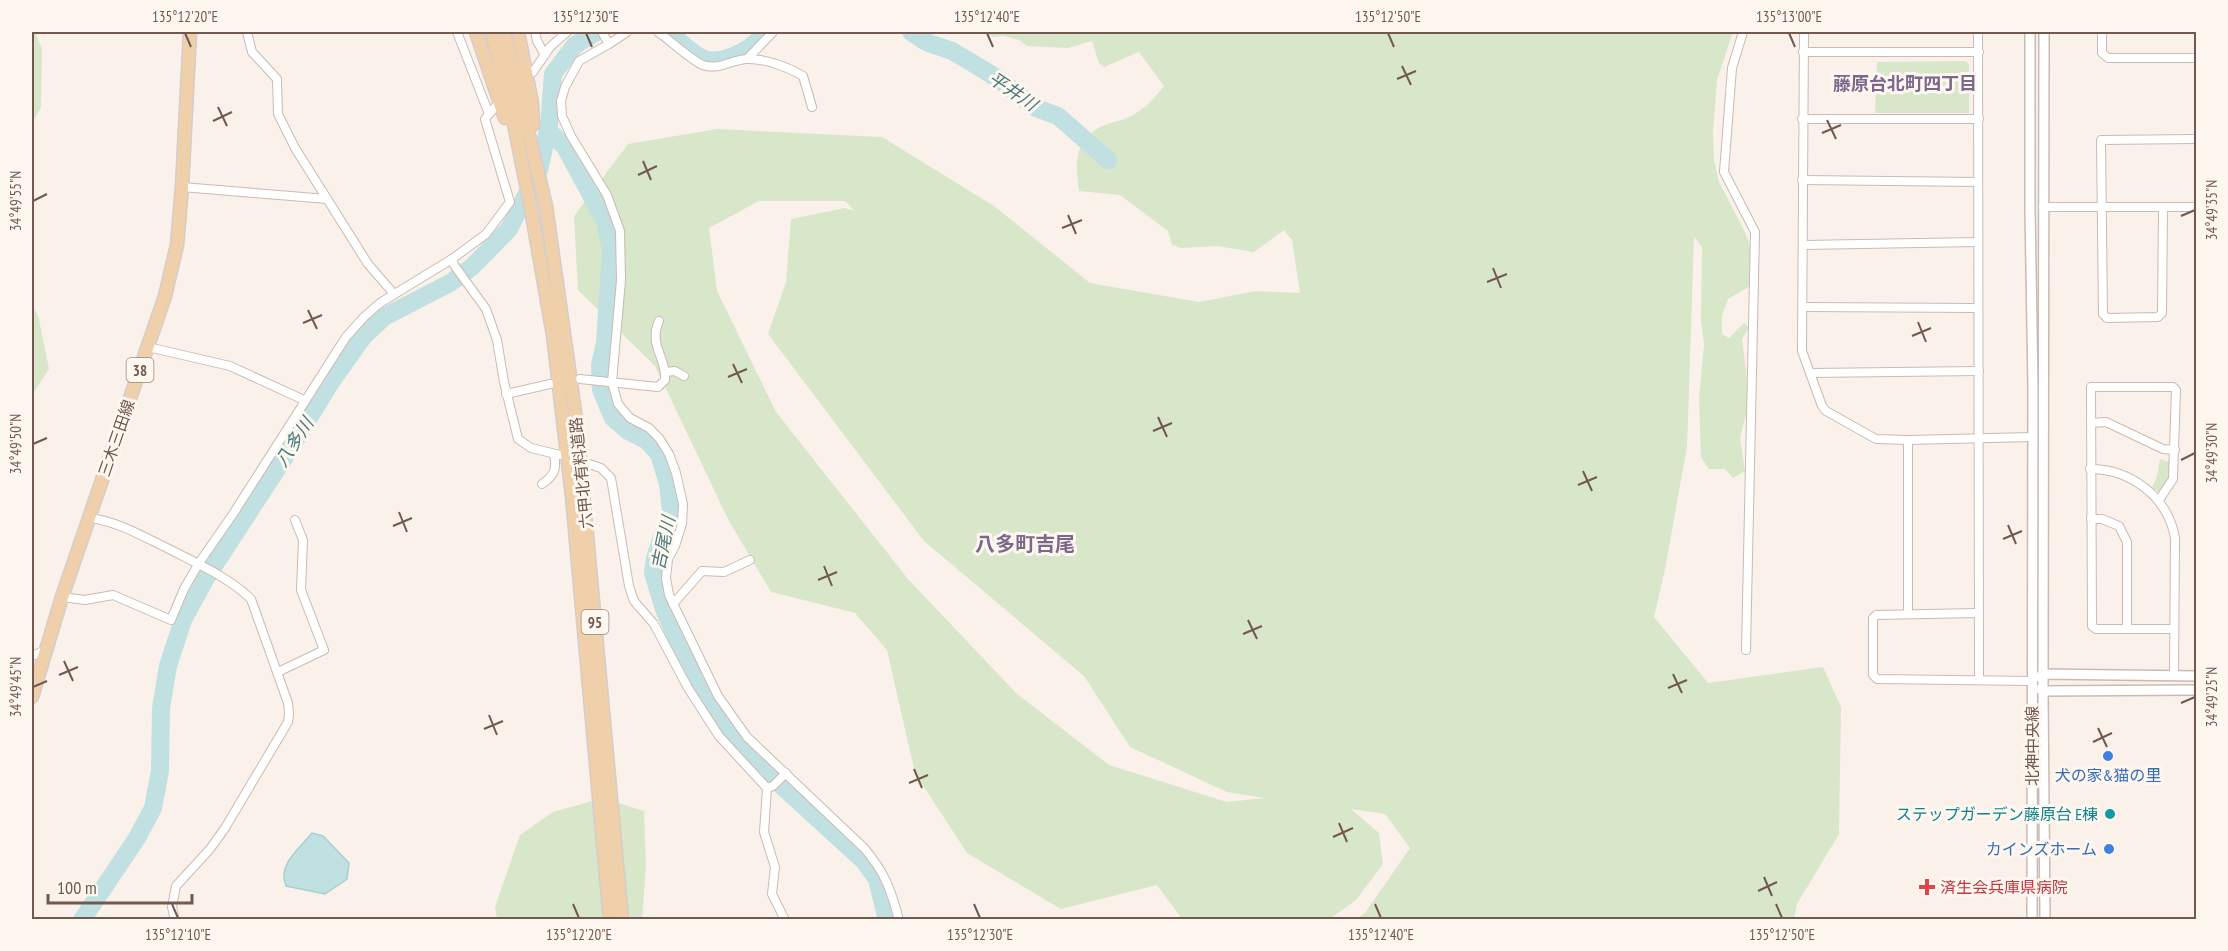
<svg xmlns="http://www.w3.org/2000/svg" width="2228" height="951" font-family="'PT Sans Narrow','Noto Sans JP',sans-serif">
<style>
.green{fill:#d8e6ca;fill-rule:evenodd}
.water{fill:#c0e0e2;stroke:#a8d0d2;stroke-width:1.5}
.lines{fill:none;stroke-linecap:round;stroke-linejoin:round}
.river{stroke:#c0e0e2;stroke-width:18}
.minor-casing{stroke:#cbbab1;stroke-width:10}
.tertiary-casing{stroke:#cbbab1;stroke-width:12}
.primary-casing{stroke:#d5cdca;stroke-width:15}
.minor{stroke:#fff;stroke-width:8}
.tertiary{stroke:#fff;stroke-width:9}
.primary{stroke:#f0cfab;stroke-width:12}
.ticks{fill:none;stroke:#725950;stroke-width:2}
.shop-dot{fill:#3f7fe0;stroke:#fdf7f0;stroke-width:2}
.culture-dot{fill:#0f9aa8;stroke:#fdf7f0;stroke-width:2}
.health-dot{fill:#e0444e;stroke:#fdf7f0;stroke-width:2}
.labels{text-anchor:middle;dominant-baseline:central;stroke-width:6;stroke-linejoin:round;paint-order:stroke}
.shield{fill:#fdf7f0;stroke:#9c8880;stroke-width:1.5}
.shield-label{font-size:15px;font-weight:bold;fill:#725950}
.street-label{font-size:16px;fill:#725950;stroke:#fdf7f0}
.shop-label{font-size:16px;fill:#366cbe;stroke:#fdf7f0}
.culture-label{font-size:16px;fill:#0d838f;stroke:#fdf7f0;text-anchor:end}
.health-label{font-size:16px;fill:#be3a42;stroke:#fdf7f0;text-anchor:start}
.neighbourhood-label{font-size:18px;font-weight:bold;fill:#7d688d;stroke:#fdf7f0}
.water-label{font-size:18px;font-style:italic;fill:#49787b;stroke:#fdf7f0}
.quarter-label{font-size:20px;font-weight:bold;fill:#7d688d;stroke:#fdf7f0}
.neatline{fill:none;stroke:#725950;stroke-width:2}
.ticks-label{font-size:15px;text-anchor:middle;fill:#725950}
</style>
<rect width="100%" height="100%" fill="#faf2ea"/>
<g class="green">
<path d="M32,32H35L42,49L41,107L32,124Z"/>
<path d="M986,32H1733L1717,80L1713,133L1714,160L1719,182L1745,232L1750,246V286L1728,299L1722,316V334L1729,338L1744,323L1749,328L1742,339L1746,370L1748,406L1740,438L1745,471L1733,478L1725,469H1709L1701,457L1699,398L1704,344L1701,321L1702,247L1694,237L1687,447L1665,569L1654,617L1708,683L1823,667L1841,707L1839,834L1797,904L1794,919H1357L1365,913L1410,848L1385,814L1351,809L1379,833L1383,864L1356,900L1330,919H1182L1157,885L1061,909L967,853L915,773L887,650L855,613L771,592L729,521L655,366L578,290L574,216L628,144L717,129L882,137L994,206L1090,283L1199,302L1256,291L1300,293L1292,240L1284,230L1254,252L1217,246L1181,248L1172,245L1168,231L1120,195L1079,191C1075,163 1074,140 1102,126C1111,122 1121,121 1129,117C1144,110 1154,99 1164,86L1139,52L1104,67L1099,63L1092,41L1068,48L1027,46L1019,40L1003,36L993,37ZM759,201H845L855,211L845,208L791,219L786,282L768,334L924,541L1084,676L1130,747L1227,792L1264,798L1227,802L1109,765L1016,693L908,579L776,412L717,291L709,228Z"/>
<path d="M1965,61L1969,64V113H1875L1877,62Z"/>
<path d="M32,306L38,315L49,369L32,395Z"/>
<path d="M2160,459L2169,462L2171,476L2163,494L2152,488L2157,476Z"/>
<path d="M603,798L644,811L646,866L642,919H497L495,907L520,835L553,812Z"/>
</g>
<path class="water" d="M312,833L323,836L349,863L347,879L325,894L286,886C277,865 299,849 312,833Z"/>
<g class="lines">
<g class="river">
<path d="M670,32C679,41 695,57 708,60C729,63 754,47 766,32"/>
<path d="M911,32L926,42L952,51L969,61L997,78L1036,108L1058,116L1108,160"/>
<path d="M548,130L565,147L605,221L611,250L605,343L600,365L601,390L613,418L628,431L646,440L659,454L668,484L671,511L655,558L653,573L664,609L696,683L729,733L759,765L863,860L877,879L887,920"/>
<path d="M82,920L137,838L153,808L160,771L161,708L168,666L183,620L206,578L290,449L331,382L363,337L384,317L450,283L472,267L509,229L539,170L549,126L553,74L575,45L596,32"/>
</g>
<defs>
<g id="minor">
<path d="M247,32L252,52L277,79L278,114L295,148L368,264L394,294"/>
<path d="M457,32L489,114"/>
<path d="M535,32L537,41L545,55"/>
<path d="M602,32L609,44"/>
<path d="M627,32L609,44L579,61L565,87L561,101L562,116L571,136L607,195L620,231L621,280L612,382L618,404L630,418L649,428L659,438L669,454L676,473L683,504L682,524L675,546L668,559L666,578L669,595L718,696L747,737L864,848C884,871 891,889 899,920"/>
<path d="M658,32C670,40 691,60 703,65C719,71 734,58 749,59C766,59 788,67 803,76L812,107"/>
<path d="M1743,32L1732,68L1724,172L1755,232L1746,650"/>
<path d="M1804,32L1802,351L1822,406L1826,411L1876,439L1908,440L2032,437"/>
<path d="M1978,32L1979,680"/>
<path d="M2102,32V53L2108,58H2196"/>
<path d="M1803,52H1979"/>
<path d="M748,58L773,32"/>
<path d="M533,72L550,47L567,32"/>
<path d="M1802,119H1979"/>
<path d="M1802,180L1978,182"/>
<path d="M182,187L327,199"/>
<path d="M2043,207H2196"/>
<path d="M2163,207L2162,313L2158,317L2107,318L2103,314L2101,140L2196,139"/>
<path d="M1803,245L1978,242"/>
<path d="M452,259L454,265L486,309L497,340L504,382L518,439L531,448L560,455"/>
<path d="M1803,307L1978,308"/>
<path d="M148,347L230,366L304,400"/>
<path d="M665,372L675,371L684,376"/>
<path d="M1810,373L1979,371"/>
<path d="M580,379L658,387L665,380C667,358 648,345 659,321"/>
<path d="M506,394L550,384"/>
<path d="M2091,423L2106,422L2163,449L2175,450"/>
<path d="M1908,440V614"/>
<path d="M589,464L601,468L611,478L629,586L634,601L654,624L688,688L719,736L767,788L764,832L775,867L772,894L785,920"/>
<path d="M2090,469C2131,469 2168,497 2175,538L2174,676"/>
<path d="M542,484C555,475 557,469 554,454"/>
<path d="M2159,500L2173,479L2176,390L2173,387H2091L2092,626L2096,629H2174"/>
<path d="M89,518C117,521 142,536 167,548C196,563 227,576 251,599L288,703L289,714L288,722L225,828L210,849L176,886L172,907L175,920"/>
<path d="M2091,519H2102L2119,526L2127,542V629"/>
<path d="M62,597L85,600L113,595L171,620L184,589L199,563L233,514L346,337L364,317L380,303L452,259L486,234L510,202L485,119L495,107"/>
<path d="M673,604L702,571L724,572L750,560"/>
<path d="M1978,613L1876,615L1873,618V675L1877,679L2031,681"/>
<path d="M32,656L46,650"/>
<path d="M278,672L324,650L301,590L303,540L295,520"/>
<path d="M767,788L773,786L786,773"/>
</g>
<g id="tertiary">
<path d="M2030,32V209L2033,388L2032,920"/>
<path d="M2044,32L2043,691L2045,920"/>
<path d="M2039,677L2043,674L2196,676"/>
<path d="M2040,689L2043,691L2196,690"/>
</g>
<g id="primary">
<path d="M476,32L505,118"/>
<path d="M492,32L513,119L531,209L553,335L572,496L610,920"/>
<path d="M504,32L546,206L577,426L622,920"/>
<path d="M518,32L532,103L533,125"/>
<path d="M32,697L62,597L165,296L177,245L182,187L190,32"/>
</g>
</defs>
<use href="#minor" class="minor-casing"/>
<use href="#tertiary" class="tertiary-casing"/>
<use href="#primary" class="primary-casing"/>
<use href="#minor" class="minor"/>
<use href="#tertiary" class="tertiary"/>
<use href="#primary" class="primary"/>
</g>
<path class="ticks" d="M185,33L191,47M586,33L592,47M987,33L993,47M1388,33L1394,47M1789,33L1795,47M1402,66L1411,85M1397,79L1416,71M218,107L227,126M1827,120L1836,139M213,121L232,112M1822,133L1841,125M643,161L651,180M638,175L657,166M33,201L47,194M1068,215L1076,234M2181,216L2195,210M1062,228L1082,220M1493,268L1501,288M1487,282L1507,274M308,310L317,329M1918,322L1926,342M303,323L322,315M1912,336L1931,328M733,364L742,383M728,377L747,369M1158,417L1167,437M1153,431L1172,423M33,444L47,438M2181,460L2195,453M1583,471L1592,491M1578,485L1597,477M399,512L407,532M2008,525L2016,544M393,526L412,518M2003,539L2022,531M824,566L832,586M818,580L837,572M1248,620L1257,639M1243,634L1262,626M64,661L73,681M1673,674L1682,693M59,675L78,667M33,687L47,681M1668,688L1687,680M2181,703L2195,697M489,715L497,735M2098,728L2107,747M484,729L503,721M2093,742L2112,733M914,769L922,788M909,783L928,775M1339,823L1347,842M1333,837L1353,828M1764,877L1772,896M1758,891L1777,882M172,904L178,918M573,904L579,918M974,904L980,918M1375,904L1381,918M1776,904L1782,918"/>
<g class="shop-dot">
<circle cx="2108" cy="756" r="6"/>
<circle cx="2109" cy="849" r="6"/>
</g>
<circle class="culture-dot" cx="2110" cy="814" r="6"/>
<path class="health-dot" d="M1924 878h6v6h6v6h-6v6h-6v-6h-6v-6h6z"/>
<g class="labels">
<g class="shield">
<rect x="126.5" y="358" width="27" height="24" rx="4.5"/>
<rect x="581.5" y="610" width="27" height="24" rx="4.5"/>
</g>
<g class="shield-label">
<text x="140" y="370">38</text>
<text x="595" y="622">95</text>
</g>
<g class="street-label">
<text transform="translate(116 438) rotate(-71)">三木三田線</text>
<text transform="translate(581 473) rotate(-96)">六甲北有料道路</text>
<text transform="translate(2032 746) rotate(-90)">北神中央線</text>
</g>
<g class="shop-label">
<text x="2108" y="775">犬の家&amp;猫の里</text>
<text x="2097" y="849" text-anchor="end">カインズホーム</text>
</g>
<g class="culture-label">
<text x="2098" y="814">ステップガーデン藤原台 E棟</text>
</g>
<g class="health-label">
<text x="1940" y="887">済生会兵庫県病院</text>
</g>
<g class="neighbourhood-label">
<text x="1905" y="83">藤原台北町四丁目</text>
</g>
<g class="water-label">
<text transform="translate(1013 91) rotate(34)">平井川</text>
<text transform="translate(294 442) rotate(-57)">八多川</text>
<text transform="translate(663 543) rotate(-78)">吉尾川</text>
</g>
<g class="quarter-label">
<text x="1025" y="544">八多町吉尾</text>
</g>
</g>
<rect width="2228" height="951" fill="none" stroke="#fdf7f0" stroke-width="66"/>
<path d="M48 894v9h144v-9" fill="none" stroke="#725950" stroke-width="3"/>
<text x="57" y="894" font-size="18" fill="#725950" stroke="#fdf7f0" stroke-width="4.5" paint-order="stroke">100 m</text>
<rect x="33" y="33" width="2162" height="885" class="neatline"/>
<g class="ticks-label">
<text x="185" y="22">135°12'20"E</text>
<text x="586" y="22">135°12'30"E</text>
<text x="987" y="22">135°12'40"E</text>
<text x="1388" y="22">135°12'50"E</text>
<text x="1789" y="22">135°13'00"E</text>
<text transform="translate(16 201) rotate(-90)" y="5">34°49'55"N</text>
<text transform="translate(2212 210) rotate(-90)" y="5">34°49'35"N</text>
<text transform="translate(16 444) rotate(-90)" y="5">34°49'50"N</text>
<text transform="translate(2212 453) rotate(-90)" y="5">34°49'30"N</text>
<text transform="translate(16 687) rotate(-90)" y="5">34°49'45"N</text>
<text transform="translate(2212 697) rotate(-90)" y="5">34°49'25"N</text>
<text x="178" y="940">135°12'10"E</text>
<text x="579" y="940">135°12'20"E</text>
<text x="980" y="940">135°12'30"E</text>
<text x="1381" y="940">135°12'40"E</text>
<text x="1782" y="940">135°12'50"E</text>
</g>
</svg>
